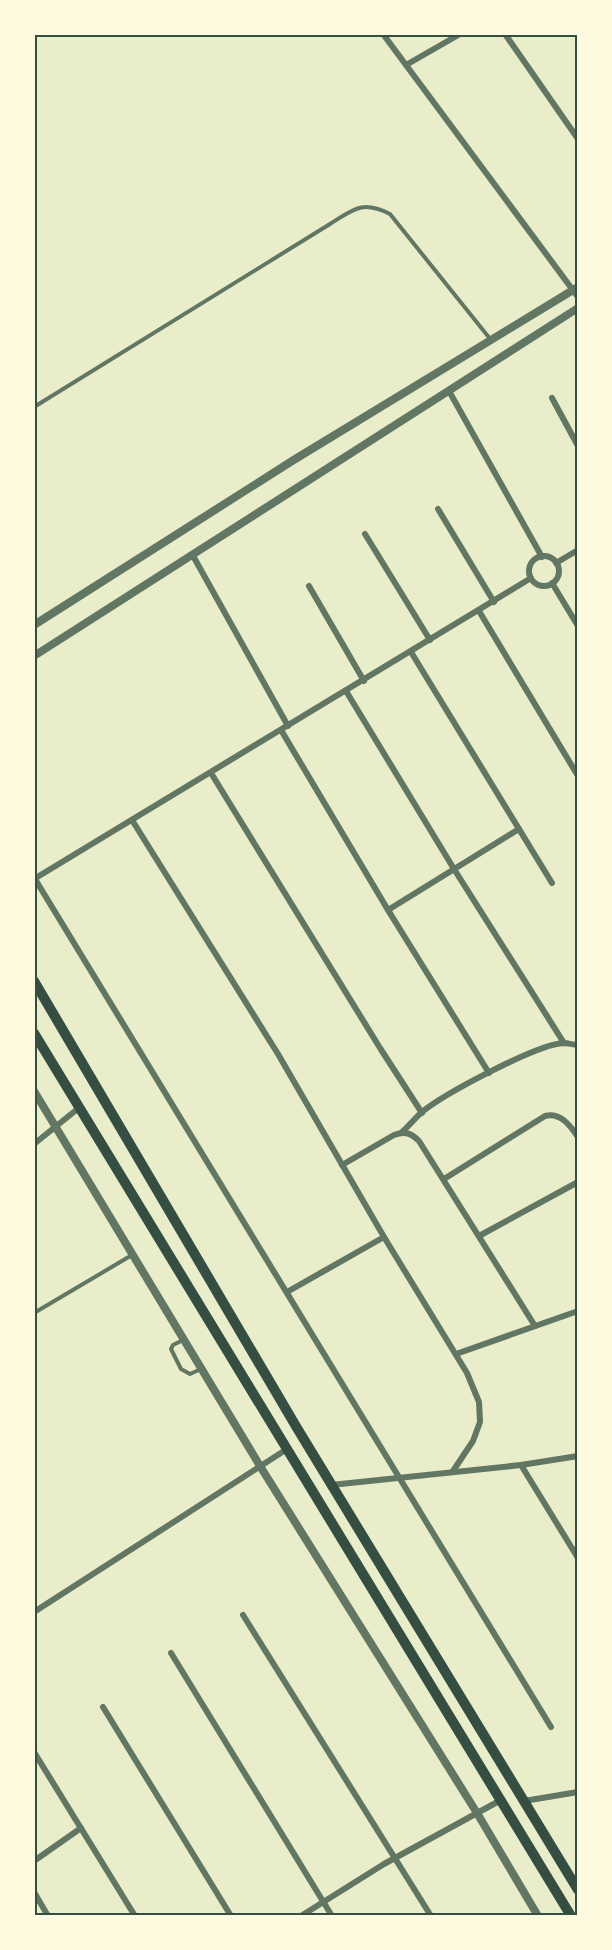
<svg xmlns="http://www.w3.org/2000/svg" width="612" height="1950" font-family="'DM Sans',sans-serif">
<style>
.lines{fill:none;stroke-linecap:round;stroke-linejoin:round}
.service{stroke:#617663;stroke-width:4}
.minor{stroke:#617663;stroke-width:6}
.tertiary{stroke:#617663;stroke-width:8}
.primary{stroke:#344e41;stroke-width:10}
.neatline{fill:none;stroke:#344e41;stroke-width:2}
</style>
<rect width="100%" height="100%" fill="#e9edc9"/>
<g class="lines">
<g class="service">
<path d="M34,407L330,224C354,209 362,200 390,214L491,340"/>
<path d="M34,1313L132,1255"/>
<path d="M183,1340L173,1345L171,1349L181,1369L190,1374L201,1369"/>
</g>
<g class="minor">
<path d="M383,34L578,297"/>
<path d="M505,34L578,139"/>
<path d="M406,65L460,34"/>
<path d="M449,391L542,557"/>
<path d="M552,398L578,446"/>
<path d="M438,509L494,602"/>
<path d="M365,534L430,640"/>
<path d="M192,554L288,726"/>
<circle cx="544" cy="571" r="15"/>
<path d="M556,563L578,550"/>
<path d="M552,583L578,626"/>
<path d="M309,586L364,681"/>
<path d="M479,611L578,776"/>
<path d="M411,652L552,883"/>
<path d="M346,691L454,869L564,1043"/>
<path d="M281,730L388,910L489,1073"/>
<path d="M211,773L380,1048L422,1113"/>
<path d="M132,820L278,1054L384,1237L467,1373L479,1402L480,1422L473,1441L453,1471"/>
<path d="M34,879L531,578"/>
<path d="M35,879L551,1727"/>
<path d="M388,910L519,829"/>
<path d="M402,1132C409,1126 415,1118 422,1112C444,1094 537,1044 564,1043C568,1043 573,1045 578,1045"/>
<path d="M34,1144L80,1107"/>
<path d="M342,1165L394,1135C405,1131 411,1133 419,1141L535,1326"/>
<path d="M444,1179L545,1116C560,1112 570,1125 578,1137"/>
<path d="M479,1236L578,1182"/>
<path d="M287,1292L384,1237"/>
<path d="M456,1354L578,1311"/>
<path d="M521,1465L578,1558"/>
<path d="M331,1485L521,1465L578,1456"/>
<path d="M34,1612L287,1449"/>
<path d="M243,1615L431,1916"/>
<path d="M171,1653L332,1916"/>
<path d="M103,1707L231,1916"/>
<path d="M34,1752L135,1916"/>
<path d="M524,1801L578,1792"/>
<path d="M34,1861L81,1828"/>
<path d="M34,1892L48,1916"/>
<path d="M301,1916L384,1864L501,1800"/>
</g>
<g class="tertiary">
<path d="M34,625L292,461L578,287"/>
<path d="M34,656L578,308"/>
<path d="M34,1091L260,1466L477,1813L538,1916"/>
</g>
<g class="primary">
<path d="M34,981L297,1428L578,1890"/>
<path d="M34,1033L571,1916"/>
</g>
</g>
<rect width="612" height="1950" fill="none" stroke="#fefae0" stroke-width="72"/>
<rect x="36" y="36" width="540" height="1878" class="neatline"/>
</svg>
